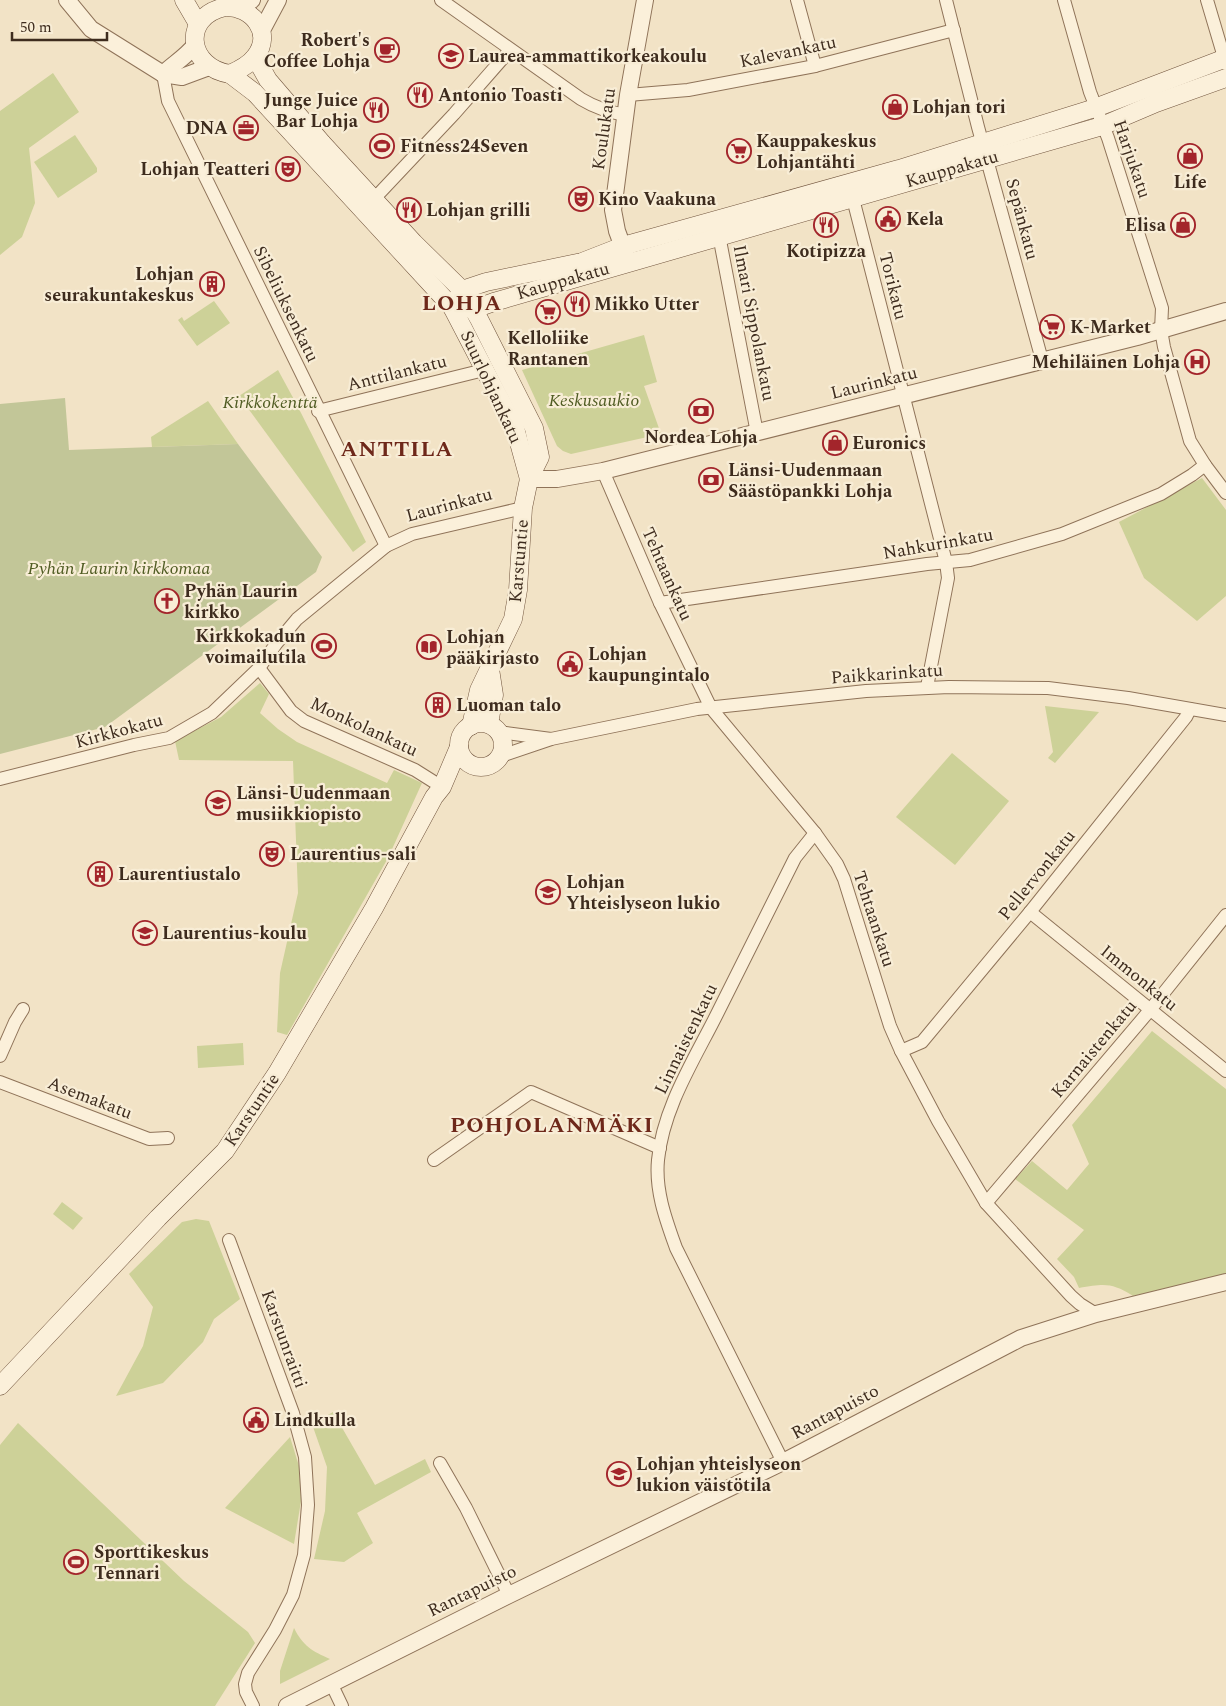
<svg xmlns="http://www.w3.org/2000/svg" width="1226" height="1706" font-family="Spectral,serif">
<style>
.green{fill:#cdd198}
.cemetery{fill:#c2c698}
.lines{fill:none;stroke-linecap:round;stroke-linejoin:round}
.minor-casing{stroke:#8f7359;stroke-width:14}
.tertiary-casing{stroke:#8f7359;stroke-width:18}
.secondary-casing{stroke:#71543d;stroke-width:19}
.minor{stroke:#fbf0da;stroke-width:12}
.tertiary{stroke:#fbf0da;stroke-width:16}
.secondary{stroke:#fbf0da;stroke-width:18}
.labels{text-anchor:middle;dominant-baseline:central;stroke-width:4.5;stroke-linejoin:round;paint-order:stroke}
.poi-label{font-size:18px;font-weight:bold;fill:#3e2c1e;stroke:#f8edd6;text-anchor:start}
.street-label{font-size:18px;fill:#3e2c1e;stroke:#f8edd6}
.park-label{font-size:18px;font-style:italic;fill:#505c23;stroke:#f8edd6}
.district-label{font-size:22px;font-weight:bold;letter-spacing:1px;fill:#6e281a;stroke:#f8edd6}
</style>
<rect width="100%" height="100%" fill="#f2e3c6"/>
<g class="green">
<path d="M53,73L79,112L29,148L35,203L22,237L0,255V111Z"/>
<path d="M75,135L97,168V172L58,198L34,162Z"/>
<path d="M214,301L230,323L197,346L178,320L182,317L184,321Z"/>
<path d="M644,335L657,382L644,386L661,434L571,454L563,451L557,446L522,370Z"/>
<path d="M278,370L297,405L366,542L353,552L239,396Z"/>
<path d="M208,401L238,444L152,447L151,437Z"/>
<path d="M1202,478L1226,510V596L1197,621L1144,578L1119,522Z"/>
<path d="M260,683L269,694L260,713L278,729L297,742L387,783L394,770L422,783L388,858L287,1035L277,1032L280,973L298,893L293,761L179,760L175,741L221,717Z"/>
<path d="M1045,706L1099,712L1055,763L1048,758L1053,752Z"/>
<path d="M952,753L1009,801L955,865L896,817Z"/>
<path d="M1152,1031L1226,1089V1275L1133,1296C1111,1282 1104,1284 1079,1288L1074,1277L1057,1259L1084,1230L1015,1179L1032,1161L1067,1190L1089,1164L1072,1125Z"/>
<path d="M243,1043L244,1065L198,1068L197,1046Z"/>
<path d="M62,1202L83,1218L73,1230L53,1214Z"/>
<path d="M196,1219L209,1221L240,1299L214,1319L203,1342L163,1383L116,1396L143,1346L153,1307L129,1274L182,1222Z"/>
<path d="M333,1412L375,1485L425,1459L431,1472L357,1513L373,1543L344,1562L314,1559L325,1511L327,1467L312,1424Z"/>
<path d="M18,1423L184,1581L248,1632L255,1643L215,1706H0V1445Z"/>
<path d="M290,1437L299,1466L301,1501L294,1544L225,1508Z"/>
<path d="M294,1628C303,1646 312,1651 330,1659L280,1684V1671Z"/>
</g>
<path class="cemetery" d="M65,398L69,450L238,444L322,557L316,572L105,727L0,754V404Z"/>
<g class="lines">
<defs>
<g id="minor">
<path d="M441,0L581,99C596,108 608,112 625,115"/>
<path d="M797,0L815,66"/>
<path d="M946,0L978,127L1042,360"/>
<path d="M1064,0L1090,92L1108,138L1162,308L1161,330L1164,347L1190,441L1205,465L1226,493"/>
<path d="M1207,0L1226,64"/>
<path d="M163,74L168,101L386,546"/>
<path d="M628,95L688,90L815,66L954,30"/>
<path d="M851,191L946,562L948,578L927,687"/>
<path d="M373,200L454,114L510,50"/>
<path d="M718,230L757,433"/>
<path d="M318,411L484,370"/>
<path d="M603,471L660,603L711,708L815,833L837,864L844,879L890,1026L901,1051L938,1121L986,1203L1071,1296L1080,1304L1096,1314"/>
<path d="M660,603L927,564L970,560L1062,534L1161,494L1192,475L1205,465"/>
<path d="M259,668L291,711L304,721L415,770L442,787"/>
<path d="M499,732L551,739"/>
<path d="M501,756L551,739L697,709L866,691L949,687L1048,688L1128,698L1226,715"/>
<path d="M0,779L134,745L169,738L212,713L259,668L276,644L297,619L386,546L412,534L523,508"/>
<path d="M1030,912L1226,1071"/>
<path d="M901,1051L922,1042L1030,912L1186,717L1190,709"/>
<path d="M0,1056L15,1022L23,1009"/>
<path d="M0,1082L149,1139L168,1138"/>
<path d="M434,1160L531,1092L660,1148"/>
<path d="M986,1203L1150,1010L1226,915"/>
<path d="M229,1240L293,1413L305,1457L308,1505L304,1555L293,1595L275,1630L248,1673L245,1684L246,1692L253,1706"/>
<path d="M783,1462L676,1248C666,1220 655,1191 658,1160C663,1108 694,1060 717,1014C743,962 769,910 795,858L815,833"/>
<path d="M440,1463L466,1508L509,1595"/>
<path d="M331,1683L342,1706"/>
</g>
<g id="tertiary">
<path d="M67,0L91,29L163,74L182,77L209,67"/>
<path d="M240,8L252,0"/>
<path d="M261,32L278,0"/>
<path d="M163,74C173,64 186,57 195,45"/>
<path d="M627,258L617,231L613,210L628,95L645,0"/>
<path d="M529,479H557L603,471L1137,337L1226,311"/>
<path d="M287,1706L509,1595L783,1462L1021,1338L1096,1314L1226,1282"/>
</g>
<g id="secondary">
<path d="M184,0L198,24"/>
<path d="M225,7C252,6 274,33 255,57C249,65 239,70 230,74C188,68 180,17 225,7Z"/>
<path d="M255,57L268,80L322,143L414,243L462,290L479,319L534,428L540,457L529,479L523,508L518,590L513,619L479,690L471,726"/>
<path d="M230,74L255,93L452,307L515,428L529,479"/>
<path d="M452,307L462,290L486,282L582,262L623,246L899,169L1095,108L1226,58"/>
<path d="M452,307L474,309L494,302L1102,126L1156,103L1226,78"/>
<circle cx="481" cy="745" r="22"/>
<path d="M489,724L494,695L490,669"/>
<path d="M0,1386L158,1218L225,1151L277,1073L374,908L434,797L442,787L459,747"/>
</g>
</defs>
<use href="#minor" class="minor-casing"/>
<use href="#tertiary" class="tertiary-casing"/>
<use href="#secondary" class="secondary-casing"/>
<use href="#minor" class="minor"/>
<use href="#tertiary" class="tertiary"/>
<use href="#secondary" class="secondary"/>
</g>
<defs>
<symbol id="cafe-ring" viewBox="-11 -11 22 22"><circle r="9.5" fill="#f8edd6" stroke="#a3252b" stroke-width="1.5"/><path d="M-5.5-4.5H6V0H3Q3 3.5 0 3.5H-2.5Q-5.5 3.5-5.5 0ZM3-3.2v2h1.7v-2ZM-6 4.5H4V6H-6Z" fill="#a3252b"/></symbol>
<symbol id="university-ring" viewBox="-11 -11 22 22"><circle r="9.5" fill="#f8edd6" stroke="#a3252b" stroke-width="1.5"/><path d="M0-5L7-2L0 1L-7-2ZM-4 1L0 2.5L4 1V4Q0 6-4 4Z" fill="#a3252b"/></symbol>
<symbol id="restaurant-ring" viewBox="-11 -11 22 22"><circle r="9.5" fill="#f8edd6" stroke="#a3252b" stroke-width="1.5"/><path d="M-5-6h1v4h1v-4h1v4h1v-4h1v5L-1.5 .5V6h-2V.5L-5-1ZM5-6V6H3V1.5H1.5Q1.5-4 5-6Z" fill="#a3252b"/></symbol>
<symbol id="shop-ring" viewBox="-11 -11 22 22"><circle r="9.5" fill="#f8edd6" stroke="#a3252b" stroke-width="1.5"/><path d="M-5-2.5h2.3a2.7 3.5 0 0 1 5.4 0H5L5.5 6h-11ZM-1.5-2.5h3a1.5 2.3 0 0 0-3 0Z" fill="#a3252b"/></symbol>
<symbol id="office-ring" viewBox="-11 -11 22 22"><circle r="9.5" fill="#f8edd6" stroke="#a3252b" stroke-width="1.5"/><path d="M-6-3h4V-5.5h4V-3h4V5H-6ZM-1-4.5V-3h2v-1.5ZM-6 0V1H6V0Z" fill="#a3252b"/></symbol>
<symbol id="stadium-ring" viewBox="-11 -11 22 22"><circle r="9.5" fill="#f8edd6" stroke="#a3252b" stroke-width="1.5"/><path d="M0-5a6.5 5 0 1 0 0 10a6.5 5 0 1 0 0-10ZM-3.5-1.8h7v3.6h-7Z" fill="#a3252b"/></symbol>
<symbol id="supermarket-ring" viewBox="-11 -11 22 22"><circle r="9.5" fill="#f8edd6" stroke="#a3252b" stroke-width="1.5"/><path d="M-6-5.5h2.5l.6 2H6L4.5 2H-2.5L-4.4-4H-6ZM-1.5 3.2a1.3 1.3 0 1 0 .1 0ZM3 3.2a1.3 1.3 0 1 0 .1 0Z" fill="#a3252b"/></symbol>
<symbol id="theatre-ring" viewBox="-11 -11 22 22"><circle r="9.5" fill="#f8edd6" stroke="#a3252b" stroke-width="1.5"/><path d="M-5-5.5Q0-4 5-5.5V0Q5 5 0 6Q-5 5-5 0ZM-3.3-2.5H-1v1.5H-3.3ZM1-2.5H3.3v1.5H1ZM-2.8 1Q0 5.5 2.8 1Z" fill="#a3252b"/></symbol>
<symbol id="civic-ring" viewBox="-11 -11 22 22"><circle r="9.5" fill="#f8edd6" stroke="#a3252b" stroke-width="1.5"/><path d="M-.6-6.5H3V-4.5H.6V-3L4-1V1h2V6H-6V1h2V-1L-.6-3ZM-1.2 2.5V6h2.4V2.5Z" fill="#a3252b"/></symbol>
<symbol id="building-ring" viewBox="-11 -11 22 22"><circle r="9.5" fill="#f8edd6" stroke="#a3252b" stroke-width="1.5"/><path d="M-4-6H4V6H1V3H-1V6H-4ZM-2.5-4.3h1.7v1.8h-1.7ZM.8-4.3h1.7v1.8H.8ZM-2.5-1h1.7V.8h-1.7ZM.8-1h1.7V.8H.8Z" fill="#a3252b"/></symbol>
<symbol id="hospital-ring" viewBox="-11 -11 22 22"><circle r="9.5" fill="#f8edd6" stroke="#a3252b" stroke-width="1.5"/><path d="M-5-5h3v3.5h4V-5h3V5h-3V1.5h-4V5h-3Z" fill="#a3252b"/></symbol>
<symbol id="bank-ring" viewBox="-11 -11 22 22"><circle r="9.5" fill="#f8edd6" stroke="#a3252b" stroke-width="1.5"/><path d="M-6-4H6V4H-6ZM0-2.3a2.3 2.3 0 1 0 0 4.6a2.3 2.3 0 1 0 0-4.6Z" fill="#a3252b"/></symbol>
<symbol id="church-ring" viewBox="-11 -11 22 22"><circle r="9.5" fill="#f8edd6" stroke="#a3252b" stroke-width="1.5"/><path d="M-1.2-6h2.4v3.5h3.3v2.4h-3.3V6h-2.4V-.1h-3.3v-2.4h3.3Z" fill="#a3252b"/></symbol>
<symbol id="library-ring" viewBox="-11 -11 22 22"><circle r="9.5" fill="#f8edd6" stroke="#a3252b" stroke-width="1.5"/><path d="M-6-4Q-3-5.5-.7-3.5V5Q-3 3-6 4ZM6-4Q3-5.5 .7-3.5V5Q3 3 6 4Z" fill="#a3252b"/></symbol>
<symbol id="school-ring" viewBox="-11 -11 22 22"><circle r="9.5" fill="#f8edd6" stroke="#a3252b" stroke-width="1.5"/><path d="M0-5L7-2L0 1L-7-2ZM-4 1L0 2.5L4 1V4Q0 6-4 4Z" fill="#a3252b"/></symbol>
</defs>
<g fill-rule="evenodd">
<use href="#cafe-ring" x="373" y="36" width="28" height="28"/>
<use href="#university-ring" x="437" y="42" width="28" height="28"/>
<use href="#restaurant-ring" x="406" y="81" width="28" height="28"/>
<use href="#shop-ring" x="881" y="93" width="28" height="28"/>
<use href="#restaurant-ring" x="362" y="96" width="28" height="28"/>
<use href="#office-ring" x="232" y="114" width="28" height="28"/>
<use href="#stadium-ring" x="368" y="132" width="28" height="28"/>
<use href="#supermarket-ring" x="725" y="137" width="28" height="28"/>
<use href="#shop-ring" x="1176" y="142" width="28" height="28"/>
<use href="#theatre-ring" x="274" y="155" width="28" height="28"/>
<use href="#theatre-ring" x="567" y="185" width="28" height="28"/>
<use href="#restaurant-ring" x="395" y="196" width="28" height="28"/>
<use href="#civic-ring" x="874" y="205" width="28" height="28"/>
<use href="#restaurant-ring" x="812" y="211" width="28" height="28"/>
<use href="#shop-ring" x="1169" y="211" width="28" height="28"/>
<use href="#building-ring" x="198" y="270" width="28" height="28"/>
<use href="#restaurant-ring" x="563" y="290" width="28" height="28"/>
<use href="#supermarket-ring" x="534" y="298" width="28" height="28"/>
<use href="#supermarket-ring" x="1038" y="313" width="28" height="28"/>
<use href="#hospital-ring" x="1183" y="348" width="28" height="28"/>
<use href="#bank-ring" x="687" y="397" width="28" height="28"/>
<use href="#shop-ring" x="821" y="429" width="28" height="28"/>
<use href="#bank-ring" x="697" y="466" width="28" height="28"/>
<use href="#church-ring" x="153" y="587" width="28" height="28"/>
<use href="#stadium-ring" x="310" y="632" width="28" height="28"/>
<use href="#library-ring" x="415" y="633" width="28" height="28"/>
<use href="#civic-ring" x="556" y="650" width="28" height="28"/>
<use href="#building-ring" x="424" y="691" width="28" height="28"/>
<use href="#school-ring" x="204" y="789" width="28" height="28"/>
<use href="#theatre-ring" x="258" y="840" width="28" height="28"/>
<use href="#building-ring" x="86" y="860" width="28" height="28"/>
<use href="#school-ring" x="534" y="878" width="28" height="28"/>
<use href="#school-ring" x="131" y="919" width="28" height="28"/>
<use href="#civic-ring" x="242" y="1406" width="28" height="28"/>
<use href="#school-ring" x="605" y="1460" width="28" height="28"/>
<use href="#stadium-ring" x="62" y="1548" width="28" height="28"/>
</g>
<g class="labels">
<g class="poi-label">
<text x="370" y="40" text-anchor="end">Robert's<tspan x="370" dy="21">Coffee Lohja</tspan></text>
<text x="468" y="56">Laurea-ammattikorkeakoulu</text>
<text x="438" y="95">Antonio Toasti</text>
<text x="358" y="100" text-anchor="end">Junge Juice<tspan x="358" dy="21">Bar Lohja</tspan></text>
<text x="912" y="107">Lohjan tori</text>
<text x="228" y="128" text-anchor="end">DNA</text>
<text x="756" y="141">Kauppakeskus<tspan x="756" dy="21">Lohjantähti</tspan></text>
<text x="400" y="146">Fitness24Seven</text>
<text x="270" y="169" text-anchor="end">Lohjan Teatteri</text>
<text x="1190" y="182" text-anchor="middle">Life</text>
<text x="598" y="199">Kino Vaakuna</text>
<text x="426" y="210">Lohjan grilli</text>
<text x="906" y="219">Kela</text>
<text x="1166" y="225" text-anchor="end">Elisa</text>
<text x="826" y="251" text-anchor="middle">Kotipizza</text>
<text x="194" y="274" text-anchor="end">Lohjan<tspan x="194" dy="21">seurakuntakeskus</tspan></text>
<text x="594" y="304">Mikko Utter</text>
<text x="1070" y="327">K-Market</text>
<text x="548" y="338" text-anchor="middle">Kelloliike<tspan x="548" dy="21">Rantanen</tspan></text>
<text x="1180" y="362" text-anchor="end">Mehiläinen Lohja</text>
<text x="701" y="437" text-anchor="middle">Nordea Lohja</text>
<text x="852" y="443">Euronics</text>
<text x="728" y="470">Länsi-Uudenmaan<tspan x="728" dy="21">Säästöpankki Lohja</tspan></text>
<text x="184" y="591">Pyhän Laurin<tspan x="184" dy="21">kirkko</tspan></text>
<text x="306" y="636" text-anchor="end">Kirkkokadun<tspan x="306" dy="21">voimailutila</tspan></text>
<text x="446" y="637">Lohjan<tspan x="446" dy="21">pääkirjasto</tspan></text>
<text x="588" y="654">Lohjan<tspan x="588" dy="21">kaupungintalo</tspan></text>
<text x="456" y="705">Luoman talo</text>
<text x="236" y="793">Länsi-Uudenmaan<tspan x="236" dy="21">musiikkiopisto</tspan></text>
<text x="290" y="854">Laurentius-sali</text>
<text x="118" y="874">Laurentiustalo</text>
<text x="566" y="882">Lohjan<tspan x="566" dy="21">Yhteislyseon lukio</tspan></text>
<text x="162" y="933">Laurentius-koulu</text>
<text x="274" y="1420">Lindkulla</text>
<text x="636" y="1464">Lohjan yhteislyseon<tspan x="636" dy="21">lukion väistötila</tspan></text>
<text x="94" y="1552">Sporttikeskus<tspan x="94" dy="21">Tennari</tspan></text>
</g>
<g class="street-label">
<text transform="translate(788 52) rotate(-12)">Kalevankatu</text>
<text transform="translate(604 129) rotate(-82)">Koulukatu</text>
<text transform="translate(1132 159) rotate(71)">Harjukatu</text>
<text transform="translate(952 169) rotate(-16)">Kauppakatu</text>
<text transform="translate(1022 219) rotate(75)">Sepänkatu</text>
<text transform="translate(563 281) rotate(-16)">Kauppakatu</text>
<text transform="translate(893 286) rotate(76)">Torikatu</text>
<text transform="translate(286 304) rotate(64)">Sibeliuksenkatu</text>
<text transform="translate(754 323) rotate(79)">Ilmari Sippolankatu</text>
<text transform="translate(397 373) rotate(-14)">Anttilankatu</text>
<text transform="translate(874 383) rotate(-14)">Laurinkatu</text>
<text transform="translate(491 387) rotate(65)">Suurlohjankatu</text>
<text transform="translate(449 505) rotate(-15)">Laurinkatu</text>
<text transform="translate(938 544) rotate(-10)">Nahkurinkatu</text>
<text transform="translate(519 561) rotate(-85)">Karstuntie</text>
<text transform="translate(667 574) rotate(66)">Tehtaankatu</text>
<text transform="translate(887 674) rotate(-4)">Paikkarinkatu</text>
<text transform="translate(364 727) rotate(25)">Monkolankatu</text>
<text transform="translate(119 731) rotate(-15)">Kirkkokatu</text>
<text transform="translate(1037 875) rotate(-51)">Pellervonkatu</text>
<text transform="translate(874 919) rotate(72)">Tehtaankatu</text>
<text transform="translate(1139 978) rotate(39)">Immonkatu</text>
<text transform="translate(686 1039) rotate(-64)">Linnaistenkatu</text>
<text transform="translate(1094 1049) rotate(-50)">Karnaistenkatu</text>
<text transform="translate(90 1098) rotate(21)">Asemakatu</text>
<text transform="translate(252 1110) rotate(-56)">Karstuntie</text>
<text transform="translate(284 1339) rotate(70)">Karstunraitti</text>
<text transform="translate(835 1412) rotate(-28)">Rantapuisto</text>
<text transform="translate(472 1591) rotate(-26)">Rantapuisto</text>
</g>
<g class="park-label">
<text x="594" y="400">Keskusaukio</text>
<text x="270" y="402">Kirkkokenttä</text>
<text x="119" y="568">Pyhän Laurin kirkkomaa</text>
</g>
<g class="district-label">
<text x="462" y="303">LOHJA</text>
<text x="397" y="449">ANTTILA</text>
<text x="552" y="1125">POHJOLANMÄKI</text>
</g>
</g>
<path d="M12 32v8h95v-8" fill="none" stroke="#3e2c1e" stroke-width="2.5"/>
<text x="20" y="32" font-size="15" fill="#3e2c1e" stroke="#f8edd6" stroke-width="4" paint-order="stroke">50 m</text>
</svg>
